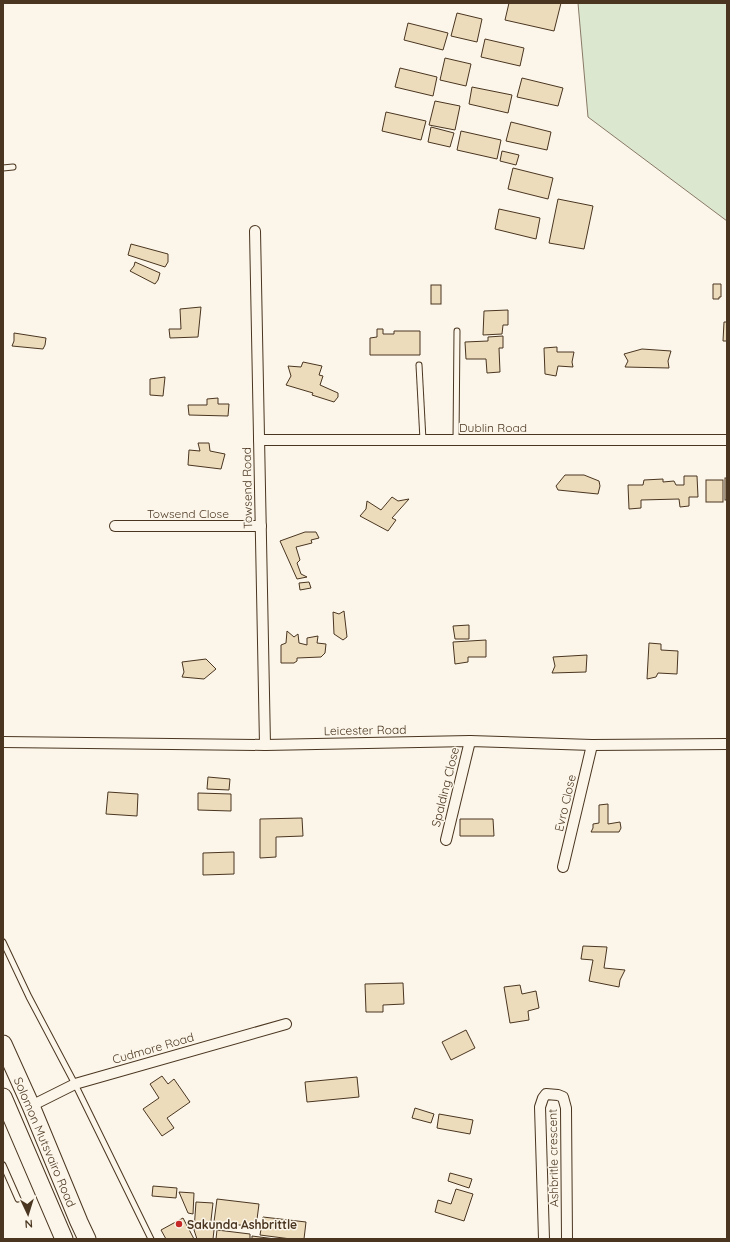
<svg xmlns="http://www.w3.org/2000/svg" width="730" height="1242" font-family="Quicksand,sans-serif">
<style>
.green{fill:#dce7d0;stroke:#887966}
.building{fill:#ecdcbc;stroke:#4a3520}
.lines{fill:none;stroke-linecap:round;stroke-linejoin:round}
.service-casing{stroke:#4a3520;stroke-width:7}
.minor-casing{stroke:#4a3520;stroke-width:12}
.trunk-casing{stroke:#4a3520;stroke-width:19}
.service{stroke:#fbf6e9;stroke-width:5}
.minor{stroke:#fbf6e9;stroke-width:10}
.trunk{stroke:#fbf6e9;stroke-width:17}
.poi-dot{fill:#c62828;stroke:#fbf6e9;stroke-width:1.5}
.labels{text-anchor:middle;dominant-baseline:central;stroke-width:3;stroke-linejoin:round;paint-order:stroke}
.street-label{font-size:12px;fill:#4a3520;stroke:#fbf6e9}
.poi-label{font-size:12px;font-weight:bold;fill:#4a3520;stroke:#fbf6e9;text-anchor:start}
</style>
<rect width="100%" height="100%" fill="#fbf6e9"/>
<path class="green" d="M578,3H727V221L588,117Z"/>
<g class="building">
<path d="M509,3H561L554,31L505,20Z"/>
<path d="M457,13L482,19L477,42L451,36Z"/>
<path d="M408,23L448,33L443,50L404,40Z"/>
<path d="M485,39L524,48L520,66L481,57Z"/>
<path d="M445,58L471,64L466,86L440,80Z"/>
<path d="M400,68L437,77L433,96L395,87Z"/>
<path d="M522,78L563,88L558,106L517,97Z"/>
<path d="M472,87L512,95L508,113L469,104Z"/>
<path d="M435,101L460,106L455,130L429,125Z"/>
<path d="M386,112L426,121L421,140L382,131Z"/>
<path d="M511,122L551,132L547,150L506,141Z"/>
<path d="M431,127L454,133L450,147L428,142Z"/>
<path d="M461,131L501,140L497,159L457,150Z"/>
<path d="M502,151L519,155L516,165L500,161Z"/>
<path d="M513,168L553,178L548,199L508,189Z"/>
<path d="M558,199L593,206L584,249L549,243Z"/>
<path d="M499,209L540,218L536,239L495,229Z"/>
<path d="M131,244L168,254V262L165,267L128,255Z"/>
<path d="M135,262L160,273L158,280L155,284L130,271L134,266Z"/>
<path d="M713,284H721V297H719V299H713Z"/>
<rect x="431" y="285" width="10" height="19"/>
<path d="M201,307L198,337L170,338L169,329H181L180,309Z"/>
<path d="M508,310V325H503L502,334L483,335L484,311Z"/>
<path d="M724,322H727V341H723Z"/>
<path d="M377,329H383V334H394V331H420V355H370V338L377,337Z"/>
<path d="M14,333L46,338L45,345L43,349L12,346L14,341Z"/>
<path d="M503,336V348H499L500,372L487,373L486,359H466L465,342L488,341V337Z"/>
<path d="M557,347V352H574L572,362L573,367L558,366L556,376L545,374L544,348Z"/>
<path d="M642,349L671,351L668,361L669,368L625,367L628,361L624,354Z"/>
<path d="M303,362L322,366L319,375L323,376L320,385L338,393V397L334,402L312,395L313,393L286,385L291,376L288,366L301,367Z"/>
<path d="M165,377L163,396L150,395V379Z"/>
<path d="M218,398V404H229L228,416L189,415L188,405H207V399Z"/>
<path d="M198,443H209L210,451L225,454L221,469L188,465L189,450L200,451Z"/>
<path d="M565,475H584L599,481L600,486L598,494L558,490L556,486Z"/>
<path d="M684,476H697L698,497H689V506L680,507L679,499L641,500V508L629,509L628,485H643L644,480L663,479V482L674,481L676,485H684Z"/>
<rect x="725" y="478" width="2" height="22"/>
<rect x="706" y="480" width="17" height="22"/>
<path d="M392,497L398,501L409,499L392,518L396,520L388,531L360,516L366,509L367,501L381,510Z"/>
<path d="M305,532H316L319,538L311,540L312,543L296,547L300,560L297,563L301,574L307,577L297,579L280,541Z"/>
<path d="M309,582L311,588L300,590L299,583Z"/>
<path d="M344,611L347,637L343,640L334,634L333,612L339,614Z"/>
<path d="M469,625V639H455L453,626Z"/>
<path d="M287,631L294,637L298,634L299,643L307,645V638L318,636L317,643L326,644L325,653L321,657L297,658V661L294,663H281V645L286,643Z"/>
<path d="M486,640V657H468V662L455,664L453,642Z"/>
<path d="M649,643L661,644V650L678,651L677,674L658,673L656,677L647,679Z"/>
<path d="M587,655L586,672L552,673L555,666L553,657Z"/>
<path d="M206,659L216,669L204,679L182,677L184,672L182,662Z"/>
<path d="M208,777L230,779L229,790L207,789Z"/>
<path d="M108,792L138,794L137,816L106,814Z"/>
<path d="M198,793L231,794V811L198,810Z"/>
<path d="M608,804V824L620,822L621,828L619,832H591L593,828V824L599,823V805Z"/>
<path d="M302,818L303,836L276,837V857L260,858V819Z"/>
<path d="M460,819H493L494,836H460Z"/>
<path d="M234,852V874L203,875V853Z"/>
<path d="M583,946L607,947L604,968L625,970L620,980L619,987L589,981L593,960L581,959Z"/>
<path d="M403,983L404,1004L383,1005V1012H366L365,984Z"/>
<path d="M520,985L522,994L536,991L539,1008L528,1011L529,1020L510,1023L504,987Z"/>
<path d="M466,1030L475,1048L451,1060L442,1042Z"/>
<path d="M162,1076L168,1084L174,1079L190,1102L167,1118L174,1128L162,1136L143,1109L159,1098L150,1084Z"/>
<path d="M357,1077L359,1097L307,1102L305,1082Z"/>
<path d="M415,1108L434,1114L431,1123L412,1118Z"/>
<path d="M439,1114L473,1120L470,1134L437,1128Z"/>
<path d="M450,1173L472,1179L469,1188L448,1181Z"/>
<path d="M153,1186L177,1188L176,1198L152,1196Z"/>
<path d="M456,1189L473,1194L464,1221L435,1212L438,1200L451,1204Z"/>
<path d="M179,1192L194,1193L193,1214L188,1213Z"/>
<path d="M217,1199L259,1204L256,1227L214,1222Z"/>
<path d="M196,1202L213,1203L210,1229L214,1230L213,1239H197L194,1230Z"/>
<path d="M263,1217L306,1222L304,1239H291L260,1235Z"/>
<path d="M183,1218L194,1239H166L161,1230Z"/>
<path d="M217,1230L250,1234V1239H216Z"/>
<path d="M252,1236L275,1239H252Z"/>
</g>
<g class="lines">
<defs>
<g id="service">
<path d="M3,168L13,167"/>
<path d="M419,365L423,440"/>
<path d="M456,440L457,331"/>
<path d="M3,942L29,997L75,1084L151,1239"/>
<path d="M3,1165L18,1199"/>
</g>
<g id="minor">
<path d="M255,231L265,745"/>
<path d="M259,440H727"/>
<path d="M115,526H261"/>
<path d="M3,742L265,745L470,741L592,745L727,744"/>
<path d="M446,840L470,741"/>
<path d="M563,867L592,745"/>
<path d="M31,1106L75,1084L286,1024"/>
<path d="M544,1239L540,1107L543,1098L546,1094L558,1095L563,1097L566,1108L567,1239"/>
</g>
<g id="trunk">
<path d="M3,1044L31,1106L79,1222L87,1239"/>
<path d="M3,1097L64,1239"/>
</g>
</defs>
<use href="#service" class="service-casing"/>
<use href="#minor" class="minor-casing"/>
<use href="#trunk" class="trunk-casing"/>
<use href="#service" class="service"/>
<use href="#minor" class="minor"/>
<use href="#trunk" class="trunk"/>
</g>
<circle class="poi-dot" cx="179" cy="1224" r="4"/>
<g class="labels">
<g class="street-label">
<text x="493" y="427">Dublin Road</text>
<text transform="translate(247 488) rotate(-91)">Towsend Road</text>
<text x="188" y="513">Towsend Close</text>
<text transform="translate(365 730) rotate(-1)">Leicester Road</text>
<text transform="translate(445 787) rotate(-76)">Spalding Close</text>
<text transform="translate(565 803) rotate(-77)">Evro Close</text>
<text transform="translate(153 1048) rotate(-16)">Cudmore Road</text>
<text transform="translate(45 1142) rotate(67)">Solomon Mutsvairo Road</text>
<text transform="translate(553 1158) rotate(-91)">Ashbritle crescent</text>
</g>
<g class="poi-label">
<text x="187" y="1224">Sakunda Ashbrittle</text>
</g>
</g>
<rect width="730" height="1242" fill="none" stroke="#4a3520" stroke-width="8"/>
<g transform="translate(28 1214) rotate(176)" stroke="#fbf6e9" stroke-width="3" paint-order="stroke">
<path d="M0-3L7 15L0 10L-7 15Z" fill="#4a3520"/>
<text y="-6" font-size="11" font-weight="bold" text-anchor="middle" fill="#4a3520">N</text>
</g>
</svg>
